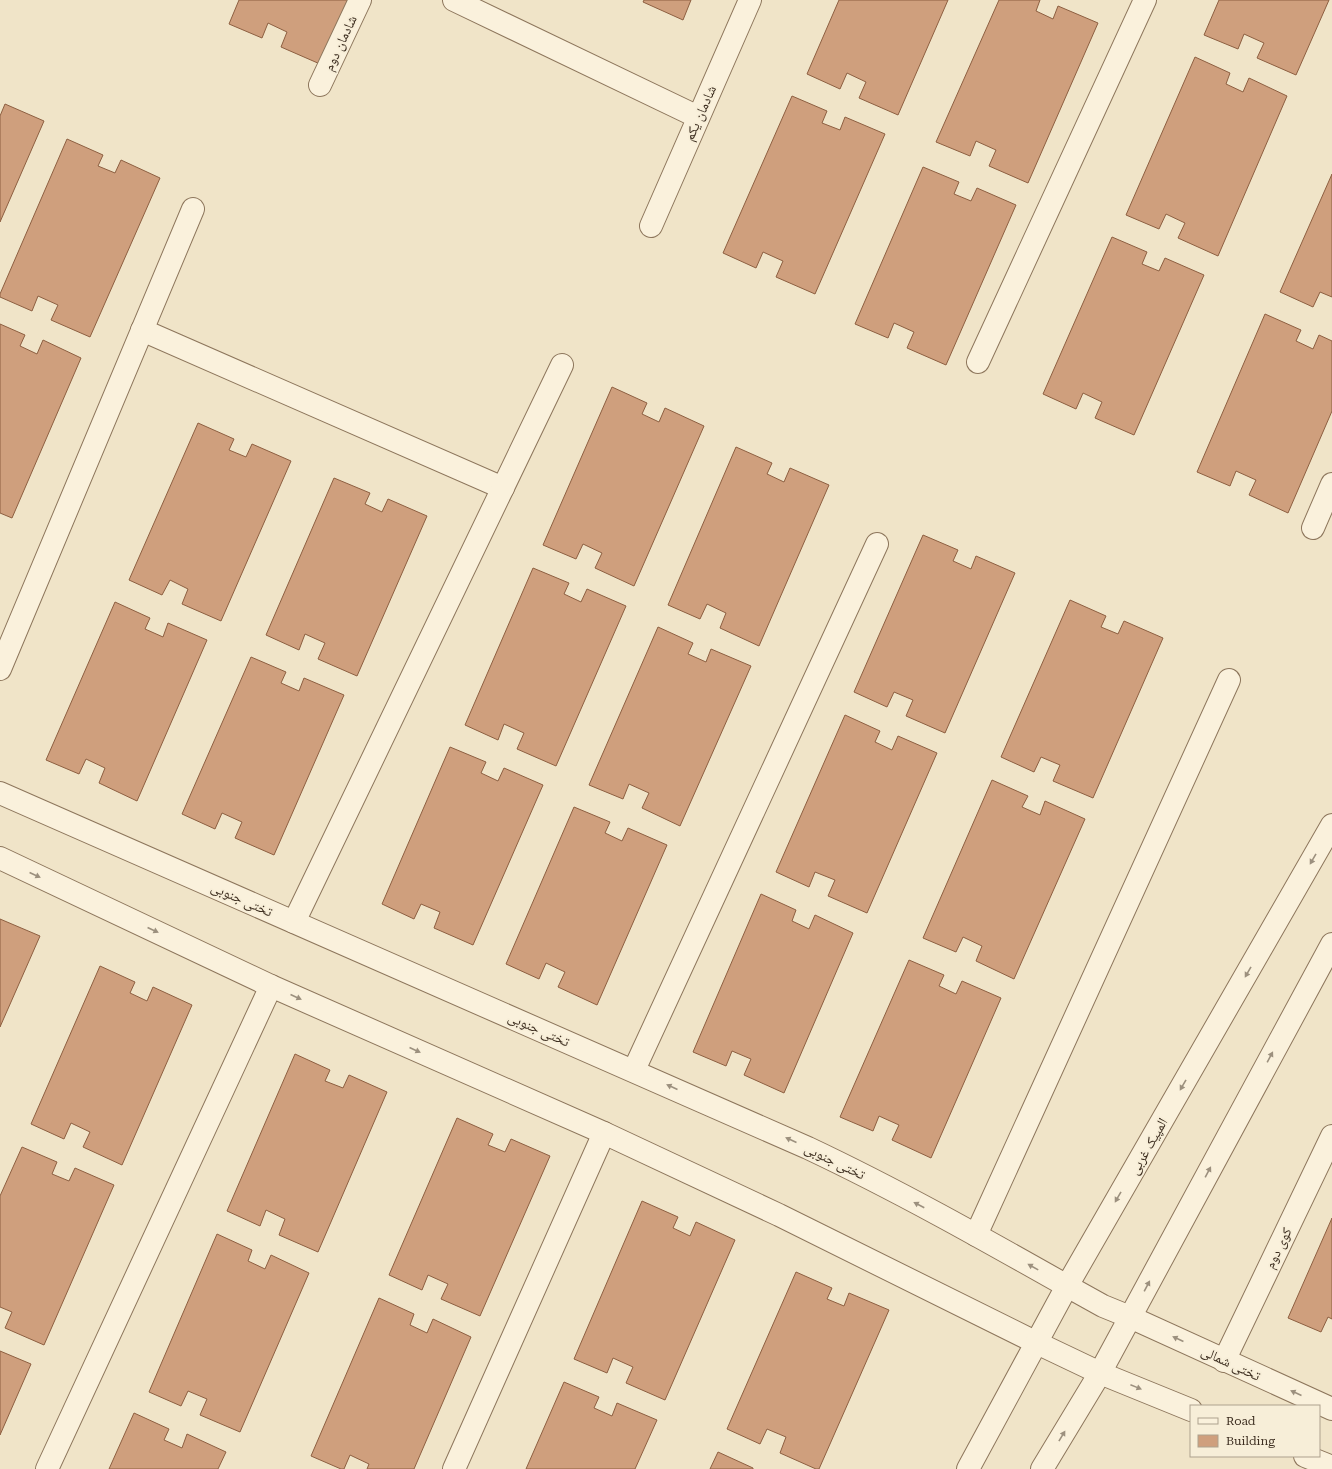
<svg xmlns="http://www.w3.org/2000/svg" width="1332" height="1469" font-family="'Roboto Serif','Noto Naskh Arabic',serif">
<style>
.building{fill:#cf9f7d;stroke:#8d5f41}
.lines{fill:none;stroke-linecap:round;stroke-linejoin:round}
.minor-casing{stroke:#8d765c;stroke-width:24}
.tertiary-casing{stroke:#8d765c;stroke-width:24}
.minor{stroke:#faf1dc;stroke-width:22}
.tertiary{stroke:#faf1dc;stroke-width:22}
.oneway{fill:#9c907e}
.labels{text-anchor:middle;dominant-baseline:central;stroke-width:3.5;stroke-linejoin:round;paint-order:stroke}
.street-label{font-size:14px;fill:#3d2e20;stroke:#f7eed8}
</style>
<rect width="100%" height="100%" fill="#f0e4c8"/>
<g class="building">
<path d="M239,0H348L320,64L281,47L287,32L268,23L262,38L229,24Z"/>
<path d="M644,0H691L683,20L643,2Z"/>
<path d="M839,0H948L898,115L859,98L866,82L847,73L840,89L807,74Z"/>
<path d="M999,0H1040L1036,11L1053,19L1058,6L1098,23L1028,183L989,166L996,150L976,141L970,156L936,142Z"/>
<path d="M1219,0H1329L1296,75L1257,58L1264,43L1244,34L1238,49L1204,35Z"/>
<path d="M1195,57L1230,73L1226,84L1243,92L1249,78L1287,96L1218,256L1178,238L1185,223L1166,214L1159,229L1126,215Z"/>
<path d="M792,96L827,111L822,123L840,130L845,117L885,134L815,294L776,277L783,261L763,252L756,268L723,253Z"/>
<path d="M5,104L44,121L0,222V116Z"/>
<path d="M67,139L103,155L98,166L115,173L121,160L160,178L90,337L51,320L58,305L38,296L32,311L0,297V294Z"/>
<path d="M923,167L959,182L954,194L971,201L977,188L1016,205L946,365L907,348L914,332L894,323L888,338L855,324Z"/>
<path d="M1332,174V297L1320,292L1313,307L1280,292Z"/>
<path d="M1112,237L1147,252L1142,264L1159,271L1165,258L1204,275L1134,435L1095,418L1102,402L1083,393L1076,409L1043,394Z"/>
<path d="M1265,314L1301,330L1296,341L1313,349L1319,335L1332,341V411L1288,513L1249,495L1256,480L1236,471L1230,486L1197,472Z"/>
<path d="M0,324L25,335L20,346L37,354L43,340L81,358L12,518L0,513Z"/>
<path d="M612,387L647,403L642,414L659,422L665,408L704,426L634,586L595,568L602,553L583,544L576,559L543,545Z"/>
<path d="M198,423L234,439L229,450L246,457L252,444L291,461L221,621L182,604L188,589L170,580L162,595L129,580Z"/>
<path d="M736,447L772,463L767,474L784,482L790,468L829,485L759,646L720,628L726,613L707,604L700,619L668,605Z"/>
<path d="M334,478L370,493L365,504L382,512L388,499L427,516L357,676L318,659L325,643L305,634L299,650L266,635Z"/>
<path d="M923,535L958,550L953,561L971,569L976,556L1015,573L945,733L906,716L913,700L894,692L887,707L854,692Z"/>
<path d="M533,568L569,583L564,594L581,602L587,589L626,606L556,766L517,749L524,733L504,724L498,740L465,725Z"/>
<path d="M1070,600L1106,616L1101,627L1118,634L1124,621L1163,638L1093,798L1053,781L1060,765L1041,757L1034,772L1001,757Z"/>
<path d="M115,602L150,618L145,629L163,637L168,623L207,640L137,801L99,783L105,768L86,759L79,774L46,760Z"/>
<path d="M658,627L693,643L688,654L706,662L711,649L751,666L680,826L642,808L649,793L629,784L623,799L589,785Z"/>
<path d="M251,657L286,672L281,683L299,691L304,678L344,695L274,855L235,838L242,822L222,813L215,829L182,814Z"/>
<path d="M845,715L880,731L875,742L892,750L898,736L937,753L867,913L828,896L835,880L815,872L809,887L776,872Z"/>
<path d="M450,747L486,762L481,773L498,781L504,768L543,785L473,945L434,928L440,912L421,904L414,919L382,904Z"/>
<path d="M992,780L1028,796L1022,807L1040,815L1045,801L1085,819L1014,979L976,961L982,946L963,937L956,952L923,938Z"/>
<path d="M574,807L610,822L605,833L622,841L628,828L667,845L597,1005L558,987L565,972L546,963L539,979L506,964Z"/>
<path d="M761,894L796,910L792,921L809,929L815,915L853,933L784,1093L744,1075L751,1059L732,1051L726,1066L693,1052Z"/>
<path d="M0,919L40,936L0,1027Z"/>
<path d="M909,960L944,975L939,986L956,994L962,981L1001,998L931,1158L892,1140L899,1125L879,1116L873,1131L840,1117Z"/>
<path d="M100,966L135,982L130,993L147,1001L153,987L192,1005L122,1165L83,1147L90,1132L71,1123L64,1139L31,1124Z"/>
<path d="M295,1054L330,1070L325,1081L343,1088L349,1075L387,1092L318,1252L279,1235L285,1219L266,1210L260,1226L227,1211Z"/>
<path d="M457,1118L493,1134L488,1145L505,1152L511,1139L550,1156L480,1316L441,1299L448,1284L428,1275L422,1290L389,1275Z"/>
<path d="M22,1147L57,1162L52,1174L69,1181L75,1168L114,1185L44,1345L5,1328L12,1312L0,1307V1196Z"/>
<path d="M642,1201L678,1217L673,1228L690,1236L696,1222L735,1240L665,1400L626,1383L633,1367L613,1358L607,1373L574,1359Z"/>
<path d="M1332,1218V1319L1328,1317L1321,1332L1288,1318Z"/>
<path d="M217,1234L252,1250L248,1261L265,1269L271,1255L309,1273L240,1432L200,1415L207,1399L188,1391L181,1406L149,1392Z"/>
<path d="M796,1272L832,1288L827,1299L844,1306L849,1293L889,1310L819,1469H816L780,1453L786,1437L767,1429L760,1444L727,1429Z"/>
<path d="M379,1298L414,1314L410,1325L427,1333L433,1319L471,1337L414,1469H367L369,1464L350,1455L344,1469H341L311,1456Z"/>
<path d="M0,1351L31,1364L0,1435Z"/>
<path d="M564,1382L599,1397L594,1408L612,1416L617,1403L657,1420L635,1469H526Z"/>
<path d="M134,1413L169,1429L164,1440L182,1448L187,1434L226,1452L218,1469H109Z"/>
<path d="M718,1452L753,1468V1469H710Z"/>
</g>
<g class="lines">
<defs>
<g id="minor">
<path d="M454,0L698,117"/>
<path d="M320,85L360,0"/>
<path d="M651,226L750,0"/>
<path d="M142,330L503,488"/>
<path d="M978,362L1145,0"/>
<path d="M1313,528L1332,484"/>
<path d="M0,669L193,209"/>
<path d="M0,793L808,1148C897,1190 982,1238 1067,1286"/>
<path d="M0,858L271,986L604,1133L779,1215L1037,1343"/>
<path d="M294,922L562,365"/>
<path d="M634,1070L877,544"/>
<path d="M976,1235L1229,680"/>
<path d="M1130,1317L1332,1409"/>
<path d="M1224,1361L1332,1136"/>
<path d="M1100,1373L1191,1410"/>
<path d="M1305,1456L1332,1467"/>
<path d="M47,1469L271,986"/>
<path d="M454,1469L604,1133"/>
</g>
<g id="tertiary">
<path d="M1067,1286L1103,1306L1130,1317"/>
<path d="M1037,1343L1100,1373"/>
<path d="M968,1469L1067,1286L1332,825"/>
<path d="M1042,1469L1100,1373L1332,944"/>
</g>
</defs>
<use href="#minor" class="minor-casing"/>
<use href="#tertiary" class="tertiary-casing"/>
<use href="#minor" class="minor"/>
<use href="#tertiary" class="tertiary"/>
</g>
<defs><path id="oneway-solid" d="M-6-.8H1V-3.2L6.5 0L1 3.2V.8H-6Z"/></defs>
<g class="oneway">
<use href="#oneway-solid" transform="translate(1313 859) rotate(120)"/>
<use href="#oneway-solid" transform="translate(35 875) rotate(25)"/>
<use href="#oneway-solid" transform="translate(153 930) rotate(25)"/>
<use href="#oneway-solid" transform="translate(1248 972) rotate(120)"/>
<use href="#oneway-solid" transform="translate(296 997) rotate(24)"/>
<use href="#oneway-solid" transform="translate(415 1050) rotate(24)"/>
<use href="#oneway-solid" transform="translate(1270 1057) rotate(-62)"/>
<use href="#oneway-solid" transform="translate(1183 1085) rotate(120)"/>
<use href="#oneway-solid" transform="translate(672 1087) rotate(-156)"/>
<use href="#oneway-solid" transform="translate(791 1140) rotate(-156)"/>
<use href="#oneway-solid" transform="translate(1208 1172) rotate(-62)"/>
<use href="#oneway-solid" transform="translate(1118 1197) rotate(120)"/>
<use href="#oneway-solid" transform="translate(919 1205) rotate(-152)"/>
<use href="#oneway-solid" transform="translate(1033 1267) rotate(-151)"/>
<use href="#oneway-solid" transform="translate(1147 1286) rotate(-62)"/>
<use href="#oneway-solid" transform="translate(1178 1339) rotate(-155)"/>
<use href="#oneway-solid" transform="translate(1136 1387) rotate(22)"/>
<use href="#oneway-solid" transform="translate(1296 1393) rotate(-156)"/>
<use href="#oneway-solid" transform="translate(1062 1436) rotate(-59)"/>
</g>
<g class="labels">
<g class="street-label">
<text transform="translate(340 43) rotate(-65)">شادمان دوم</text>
<text transform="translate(700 113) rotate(-66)">شادمان یکم</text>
<text transform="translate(242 899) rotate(24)">تختی جنوبی</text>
<text transform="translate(539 1029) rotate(24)">تختی جنوبی</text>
<text transform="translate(1148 1146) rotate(-60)">المپیک غربی</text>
<text transform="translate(835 1161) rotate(26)">تختی جنوبی</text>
<text transform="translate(1278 1248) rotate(-64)">کوی دوم</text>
<text transform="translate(1231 1363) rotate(25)">تختی شمالی</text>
</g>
</g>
<rect x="1190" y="1405" width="130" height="52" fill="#f7eed8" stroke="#ada18e"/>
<rect x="1198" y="1418" width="20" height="6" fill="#faf1dc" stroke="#ada18e"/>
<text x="1226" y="1425" font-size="12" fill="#3d2e20">Road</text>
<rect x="1198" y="1435" width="20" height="12" fill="#cf9f7d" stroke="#ada18e"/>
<text x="1226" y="1445" font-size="12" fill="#3d2e20">Building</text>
</svg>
